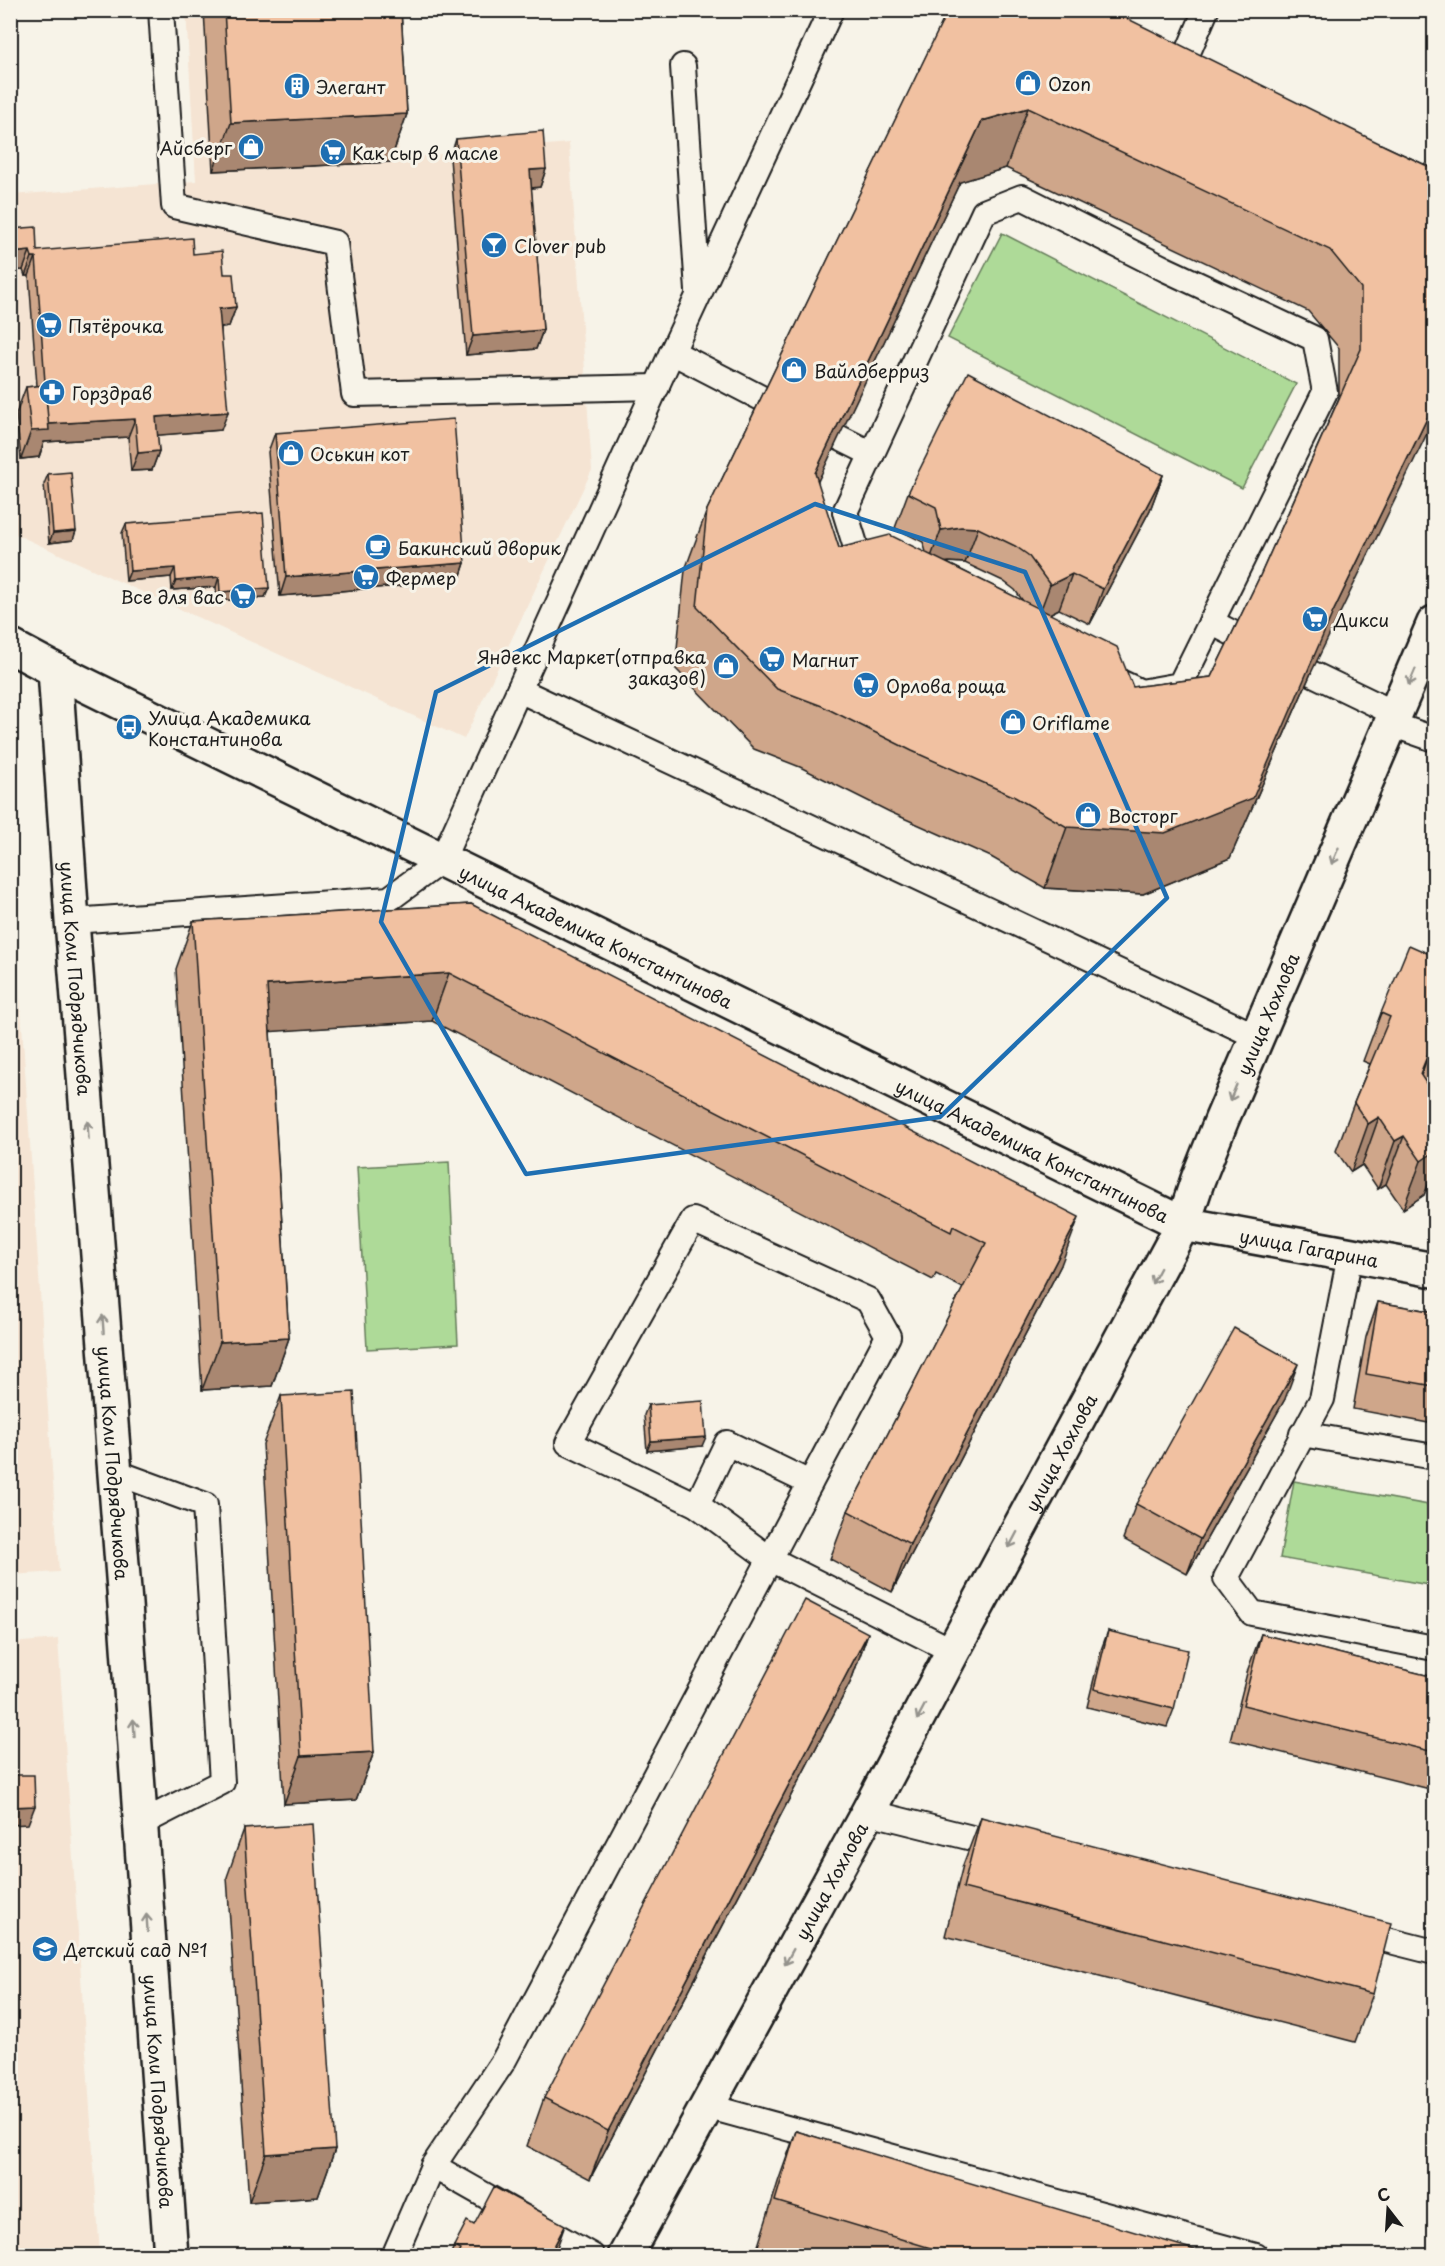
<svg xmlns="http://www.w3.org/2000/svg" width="1445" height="2266" font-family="'Playpen Sans',sans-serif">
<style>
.built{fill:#f5e4d3}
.green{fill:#aeda98;stroke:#657b5a;stroke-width:1.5}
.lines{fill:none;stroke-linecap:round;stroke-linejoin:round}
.lane-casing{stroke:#1c1c1c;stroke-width:28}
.street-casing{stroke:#1c1c1c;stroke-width:38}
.lane{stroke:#f7f3e8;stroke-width:24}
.street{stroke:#f7f3e8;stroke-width:33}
.wall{fill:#cfa68a;stroke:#1c1c1c;stroke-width:1.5;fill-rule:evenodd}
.shaded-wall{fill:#a98771;stroke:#1c1c1c;stroke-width:1.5}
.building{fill:#f1c1a1;stroke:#1c1c1c;stroke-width:1.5;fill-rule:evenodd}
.oneway{stroke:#94928c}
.marked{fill:none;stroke:#1f6fb2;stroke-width:4.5;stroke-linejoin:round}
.labels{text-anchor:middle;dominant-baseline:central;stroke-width:6;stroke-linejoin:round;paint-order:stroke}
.poi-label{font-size:18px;fill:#1c1c1c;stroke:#f7f3e8;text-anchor:start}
.street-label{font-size:18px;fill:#1c1c1c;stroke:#f7f3e8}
</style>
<rect width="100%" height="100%" fill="#f7f3e8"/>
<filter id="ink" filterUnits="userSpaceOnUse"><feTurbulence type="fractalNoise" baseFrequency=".0167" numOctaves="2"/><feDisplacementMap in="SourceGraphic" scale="12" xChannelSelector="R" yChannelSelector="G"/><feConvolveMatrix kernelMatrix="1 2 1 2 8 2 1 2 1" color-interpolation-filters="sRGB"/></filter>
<g filter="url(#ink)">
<g class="built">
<path d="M186,11H389L399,158L569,143L592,470L464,739L11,532V195L196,181Z"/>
<path d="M15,922L59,1572L11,1575L10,923Z"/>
<path d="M58,1639L100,2255L11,2256V1643Z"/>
</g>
<g class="green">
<path d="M1002,233L1296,384L1242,488L948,338Z"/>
<path d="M449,1162L458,1344L367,1349L357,1167Z"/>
<path d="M1294,1481L1434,1506V1586L1280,1558Z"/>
</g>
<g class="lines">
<defs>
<g id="lane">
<path d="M161,10L174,206L335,243L354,394L657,387"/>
<path d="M683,66L698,291"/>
<path d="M1180,71L1206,10"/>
<path d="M1022,197L1165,269L1315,339L1325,392L1180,685L1141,692L859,557L845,512L984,212Z"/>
<path d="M672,352L765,400"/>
<path d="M840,438L872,454"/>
<path d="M1211,622L1238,636"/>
<path d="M1311,673L1396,714"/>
<path d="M519,690L1258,1037"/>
<path d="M1391,724L1434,739"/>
<path d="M72,921L389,899L442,860L672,352L831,10"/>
<path d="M1350,1255L1322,1399L1226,1578L1252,1613L1434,1648"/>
<path d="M1302,1434L1434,1457"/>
<path d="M115,1472L205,1505L222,1782L140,1824"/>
<path d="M697,1505L727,1443L810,1483"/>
<path d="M868,1812L1004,1846"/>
<path d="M1355,1932L1434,1952"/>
<path d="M706,2106L1256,2256"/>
<path d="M433,2166L592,2256"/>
<path d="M394,2256L433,2166L504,2060L770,1559L888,1336L868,1300L693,1220L568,1443L697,1505L770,1559L953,1651"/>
</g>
<g id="street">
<path id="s1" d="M10,646L55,670L1183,1224L1434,1270"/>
<path id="s2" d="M55,670L72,921L124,1590L171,2256"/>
<path id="s3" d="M625,2256L868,1812L953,1651L1183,1224L1198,1179L1222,1119L1434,623"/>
</g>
</defs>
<use href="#lane" class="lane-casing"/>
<use href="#street" class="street-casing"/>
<use href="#lane" class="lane"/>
<use href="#street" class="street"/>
</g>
<g class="wall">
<path d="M204,10H401L407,114L390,162L213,171Z"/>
<path d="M948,11L1385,146L1434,169L1311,673L1230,858L1143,894L1045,888L991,857L890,812L800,767L754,749L675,668L685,570L707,510ZM1006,168L1308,311L1339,348V398L1260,576L1211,677L1133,687L1049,614L1059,609L1090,624L1150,510L1163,475L908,493L895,528L923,542L926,552L839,548L817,482L960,182ZM945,562L965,563L1003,581L1015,590L1023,601Z"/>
<path d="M456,139L546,169L540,187L531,188L543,330L536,349L466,355L450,158Z"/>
<path d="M10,229L37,251L193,254L224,274L236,307L229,326L221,327V430L157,435L159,451L152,470L131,471L128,437L44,442L39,457L21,459L16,414L26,387L37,386L29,276H25L23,270L10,271Z"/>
<path d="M275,433L465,563L459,581L280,596L268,452Z"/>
<path d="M48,474L73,540L49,543L44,484Z"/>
<path d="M126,524L269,588L265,597L217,601L216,587L172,590L171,577L126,581L122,533Z"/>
<path d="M471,904L1061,1265L892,1592L830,1559L848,1511L963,1288L936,1274L933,1280L432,1021L270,1031L289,1338L272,1386L202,1390L176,969L193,921Z"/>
<path d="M1434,956V1083L1433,1087L1431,1178L1424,1195L1403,1209L1386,1184L1378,1189L1362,1165L1351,1172L1336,1151L1354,1103L1370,1064L1363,1061L1381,1013Z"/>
<path d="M1378,1302L1434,1312V1424L1353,1409L1366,1337Z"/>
<path d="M281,1396L374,1752L356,1800L284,1804L263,1444Z"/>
<path d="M1285,1399L1187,1574L1123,1539L1136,1504Z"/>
<path d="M648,1405L702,1446L647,1451L644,1415Z"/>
<path d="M1108,1631L1174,1709L1167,1727L1087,1707L1101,1650Z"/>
<path d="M868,1633L851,1681L590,2179L527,2146L544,2098Z"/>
<path d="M1261,1634L1434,1677V1790L1230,1740L1248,1669Z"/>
<path d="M981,1817L1373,1994L1355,2042L945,1936L963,1865Z"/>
<path d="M244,1829L335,2149L318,2197L249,2202L227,1877Z"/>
<path d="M796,2131L1201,2256H779L757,2249L779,2179Z"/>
<path d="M474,2225L554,2256H450L454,2246Z"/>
</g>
<g class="shaded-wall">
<path d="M1028,108L1006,168L960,182L793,534L815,473L982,121Z"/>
<path d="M407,114L390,162L213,171L231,123Z"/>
<path d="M546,169L540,187L523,189L530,170Z"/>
<path d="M30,251L23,270L10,271V253Z"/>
<path d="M32,257H36L29,276H25Z"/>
<path d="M236,307L229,326L213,328L219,309Z"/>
<path d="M543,330L536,349L466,355L473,336Z"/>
<path d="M1434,404V419L1311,673L1230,858L1143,894L1045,888L1067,827L1333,612Z"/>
<path d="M228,412L221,430L149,436L156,417Z"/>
<path d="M135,419L128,437L44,442L39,457L21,459L31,431L48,424Z"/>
<path d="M159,451L152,470L131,471L138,453Z"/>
<path d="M1163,475L1150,510L1090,624L1103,589Z"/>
<path d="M961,527L978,528L965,563L949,562L928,565L941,530Z"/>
<path d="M76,531L73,540L49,543L53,533Z"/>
<path d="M465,563L459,581L280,596L286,577Z"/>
<path d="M175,568L171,577L126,581L130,571Z"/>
<path d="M1072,574L1059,609L1037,620L1050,585Z"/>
<path d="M219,577L216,587L172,590L176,581Z"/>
<path d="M269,588L265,597L217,601L220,592Z"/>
<path d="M449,973L432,1021L250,1033L267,985Z"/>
<path d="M1434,1039L1418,1084L1420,1074Z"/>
<path d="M1379,1117L1362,1165L1351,1172L1368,1124Z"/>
<path d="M1404,1136L1386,1184L1378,1189L1395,1141Z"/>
<path d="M1434,1142V1175L1431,1178L1424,1195L1403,1209L1421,1161Z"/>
<path d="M1079,1217L1061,1265L892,1592L910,1544Z"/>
<path d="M289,1338L272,1386L202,1390L220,1342Z"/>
<path d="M1298,1364L1285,1399L1187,1574L1200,1539Z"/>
<path d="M706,1437L702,1446L647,1451L651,1441Z"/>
<path d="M868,1633L851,1681L590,2179L608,2131Z"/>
<path d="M374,1752L356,1800L284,1804L301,1756Z"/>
<path d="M35,1806L28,1824L10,1825V1807Z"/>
<path d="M335,2149L318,2197L249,2202L266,2154Z"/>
<path d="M565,2225L554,2256H549Z"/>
</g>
<g class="building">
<path d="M224,10H401L407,114L231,123Z"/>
<path d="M948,10H1110L1385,146L1434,169V404L1333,612L1253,798L1165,833L1067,827L1013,796L912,751L822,706L777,689L697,607L707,510ZM1028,108L1330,250L1361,288V349L1260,576L1211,677L1133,687L1117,647L890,535L839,548L815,473L982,121Z"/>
<path d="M543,131L546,169L530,170L543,330L473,336L456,139Z"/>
<path d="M36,227L37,251L192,238L193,254L222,251L224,274H233L236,307L219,309L228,412L156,417L159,451L138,453L135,419L48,424L36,257H32L30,251L10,253V229Z"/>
<path d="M968,372L1163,475L1103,589L1072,574L1050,585L1028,555L1015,546L978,528L961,527L941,530L936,507L908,493Z"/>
<path d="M45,385L49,430L31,431L26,387Z"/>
<path d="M454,419L465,563L286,577L275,433Z"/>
<path d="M71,472L76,531L53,533L48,474Z"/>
<path d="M263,513L269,588L220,592L219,577L176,581L175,568L130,571L126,524Z"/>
<path d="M471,904L1079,1217L910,1544L848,1511L986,1243L953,1226L951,1232L449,973L267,985L289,1338L220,1342L193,921Z"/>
<path d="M1409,945L1434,956V1039L1420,1074L1428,1086L1434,1087V1152L1421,1161L1404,1136L1395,1141L1379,1117L1368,1124L1354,1103L1390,1017L1381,1013Z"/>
<path d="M1378,1302L1434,1312V1386L1366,1374Z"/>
<path d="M1234,1328L1298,1364L1200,1539L1136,1504Z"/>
<path d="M354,1392L374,1752L301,1756L281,1396Z"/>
<path d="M703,1401L706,1437L651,1441L648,1405Z"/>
<path d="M805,1600L868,1633L608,2131L544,2098Z"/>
<path d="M1108,1631L1188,1650L1174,1709L1094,1689Z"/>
<path d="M1261,1634L1434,1677V1752L1243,1705Z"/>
<path d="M10,1775H34L35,1806L10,1807Z"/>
<path d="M981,1817L1391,1923L1373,1994L963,1888Z"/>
<path d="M313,1824L335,2149L266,2154L244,1829Z"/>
<path d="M796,2131L1202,2252L1201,2256H957L775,2201Z"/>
<path d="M494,2187L565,2225L549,2256H458L461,2250L454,2246L467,2221L474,2225Z"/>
</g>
<defs><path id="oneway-shaft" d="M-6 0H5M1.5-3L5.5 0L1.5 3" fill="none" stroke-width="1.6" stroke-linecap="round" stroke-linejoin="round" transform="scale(1.5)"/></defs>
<g class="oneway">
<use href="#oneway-shaft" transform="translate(1412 677) rotate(113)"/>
<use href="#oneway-shaft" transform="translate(1335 856) rotate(113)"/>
<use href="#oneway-shaft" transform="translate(1233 1093) rotate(113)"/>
<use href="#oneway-shaft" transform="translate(88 1130) rotate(-94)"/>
<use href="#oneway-shaft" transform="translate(1156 1276) rotate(118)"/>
<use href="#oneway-shaft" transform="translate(103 1324) rotate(-94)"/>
<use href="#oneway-shaft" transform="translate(1013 1540) rotate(118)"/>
<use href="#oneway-shaft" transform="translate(921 1712) rotate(118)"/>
<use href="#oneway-shaft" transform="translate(134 1728) rotate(-94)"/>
<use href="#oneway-shaft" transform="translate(147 1923) rotate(-94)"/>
<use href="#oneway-shaft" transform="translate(789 1957) rotate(119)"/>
</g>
</g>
<path class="marked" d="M815,504L1025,572L1167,898L940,1117L526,1174L381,922L436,692Z"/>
<defs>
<symbol id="shop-disc" viewBox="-11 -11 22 22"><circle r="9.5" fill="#1f6fb2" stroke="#f7f3e8"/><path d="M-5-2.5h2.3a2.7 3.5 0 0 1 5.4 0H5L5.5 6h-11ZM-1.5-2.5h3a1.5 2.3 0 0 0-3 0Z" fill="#fff"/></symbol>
<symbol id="building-disc" viewBox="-11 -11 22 22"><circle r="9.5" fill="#1f6fb2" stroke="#f7f3e8"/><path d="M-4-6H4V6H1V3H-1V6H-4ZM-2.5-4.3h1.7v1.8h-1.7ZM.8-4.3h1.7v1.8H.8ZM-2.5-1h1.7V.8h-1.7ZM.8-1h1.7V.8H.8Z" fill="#fff"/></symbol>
<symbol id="supermarket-disc" viewBox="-11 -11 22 22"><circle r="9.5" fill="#1f6fb2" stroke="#f7f3e8"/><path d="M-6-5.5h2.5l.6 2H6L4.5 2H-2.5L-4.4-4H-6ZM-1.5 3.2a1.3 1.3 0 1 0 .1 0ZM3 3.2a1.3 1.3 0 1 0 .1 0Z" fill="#fff"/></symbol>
<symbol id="bar-disc" viewBox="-11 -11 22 22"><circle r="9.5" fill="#1f6fb2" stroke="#f7f3e8"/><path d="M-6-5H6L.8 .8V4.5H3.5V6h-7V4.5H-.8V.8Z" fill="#fff"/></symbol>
<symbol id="pharmacy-disc" viewBox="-11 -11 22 22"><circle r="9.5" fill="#1f6fb2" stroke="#f7f3e8"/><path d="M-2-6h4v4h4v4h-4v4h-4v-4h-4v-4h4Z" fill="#fff"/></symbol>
<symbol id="cafe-disc" viewBox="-11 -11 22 22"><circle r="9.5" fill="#1f6fb2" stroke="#f7f3e8"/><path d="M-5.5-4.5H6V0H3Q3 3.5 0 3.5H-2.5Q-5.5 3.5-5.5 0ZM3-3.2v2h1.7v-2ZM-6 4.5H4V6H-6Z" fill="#fff"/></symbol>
<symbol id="bus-disc" viewBox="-11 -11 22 22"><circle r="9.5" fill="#1f6fb2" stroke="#f7f3e8"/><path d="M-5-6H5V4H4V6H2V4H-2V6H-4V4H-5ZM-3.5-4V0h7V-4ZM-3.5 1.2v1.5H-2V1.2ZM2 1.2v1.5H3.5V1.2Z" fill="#fff"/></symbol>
<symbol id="school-disc" viewBox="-11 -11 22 22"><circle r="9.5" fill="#1f6fb2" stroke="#f7f3e8"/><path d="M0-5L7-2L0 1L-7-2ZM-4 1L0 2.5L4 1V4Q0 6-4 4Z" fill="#fff"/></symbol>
</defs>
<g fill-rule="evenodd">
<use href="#shop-disc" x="1013" y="68" width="30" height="30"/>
<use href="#building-disc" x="282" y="71" width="30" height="30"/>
<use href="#shop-disc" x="236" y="132" width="30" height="30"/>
<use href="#supermarket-disc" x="318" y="137" width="30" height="30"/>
<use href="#bar-disc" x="479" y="230" width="30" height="30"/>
<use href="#supermarket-disc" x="34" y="310" width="30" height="30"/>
<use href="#shop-disc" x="779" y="355" width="30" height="30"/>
<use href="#pharmacy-disc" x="37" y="377" width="30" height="30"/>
<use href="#shop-disc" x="276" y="438" width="30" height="30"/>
<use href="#cafe-disc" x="363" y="532" width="30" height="30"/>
<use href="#supermarket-disc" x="351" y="562" width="30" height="30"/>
<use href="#supermarket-disc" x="228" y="581" width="30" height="30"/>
<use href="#supermarket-disc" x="1300" y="604" width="30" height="30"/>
<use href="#supermarket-disc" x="757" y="644" width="30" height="30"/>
<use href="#shop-disc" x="711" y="651" width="30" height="30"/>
<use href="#supermarket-disc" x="851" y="670" width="30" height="30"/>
<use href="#shop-disc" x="998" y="707" width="30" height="30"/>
<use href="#bus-disc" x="114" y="712" width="30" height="30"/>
<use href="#shop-disc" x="1073" y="800" width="30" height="30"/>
<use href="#school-disc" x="30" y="1934" width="30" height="30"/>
</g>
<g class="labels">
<g class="poi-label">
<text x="1048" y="83">Ozon</text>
<text x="316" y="86">Элегант</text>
<text x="232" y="147" text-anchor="end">Айсберг</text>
<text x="352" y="152">Как сыр в масле</text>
<text x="514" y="245">Clover pub</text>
<text x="68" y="325">Пятёрочка</text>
<text x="814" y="370">Вайлдберриз</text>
<text x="72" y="392">Горздрав</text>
<text x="310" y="453">Оськин кот</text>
<text x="398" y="547">Бакинский дворик</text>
<text x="386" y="577">Фермер</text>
<text x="224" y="596" text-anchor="end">Все для вас</text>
<text x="1334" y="619">Дикси</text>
<text x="706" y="656" text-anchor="end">Яндекс Маркет(отправка<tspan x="706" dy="21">заказов)</tspan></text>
<text x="792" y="659">Магнит</text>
<text x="886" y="685">Орлова роща</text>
<text x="148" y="717">Улица Академика<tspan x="148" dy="21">Константинова</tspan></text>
<text x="1032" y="722">Oriflame</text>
<text x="1108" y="815">Восторг</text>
<text x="64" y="1949">Детский сад №1</text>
</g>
<g class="street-label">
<text stroke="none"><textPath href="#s1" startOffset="654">улица Академика Константинова</textPath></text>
<text stroke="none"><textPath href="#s2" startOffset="309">улица Коли Подрядчикова</textPath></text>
<text stroke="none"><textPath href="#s3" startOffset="1400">улица Хохлова</textPath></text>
<text stroke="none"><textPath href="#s1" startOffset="1140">улица Академика Константинова</textPath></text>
<text stroke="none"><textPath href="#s1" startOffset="1436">улица Гагарина</textPath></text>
<text stroke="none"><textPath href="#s3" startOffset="914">улица Хохлова</textPath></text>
<text stroke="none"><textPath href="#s2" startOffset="795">улица Коли Подрядчикова</textPath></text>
<text stroke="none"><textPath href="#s3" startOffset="428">улица Хохлова</textPath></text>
<text stroke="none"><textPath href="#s2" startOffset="1425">улица Коли Подрядчикова</textPath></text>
</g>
</g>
<rect width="1445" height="2266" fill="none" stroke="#f7f3e8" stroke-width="36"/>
<rect x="18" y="18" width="1409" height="2230" fill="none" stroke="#1c1c1c" stroke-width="2" filter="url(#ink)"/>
<g transform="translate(1388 2209) rotate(343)" stroke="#f7f3e8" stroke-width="4.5" paint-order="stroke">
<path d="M0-4.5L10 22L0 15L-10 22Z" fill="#1c1c1c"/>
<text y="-9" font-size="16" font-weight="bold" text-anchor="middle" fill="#1c1c1c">С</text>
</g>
</svg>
